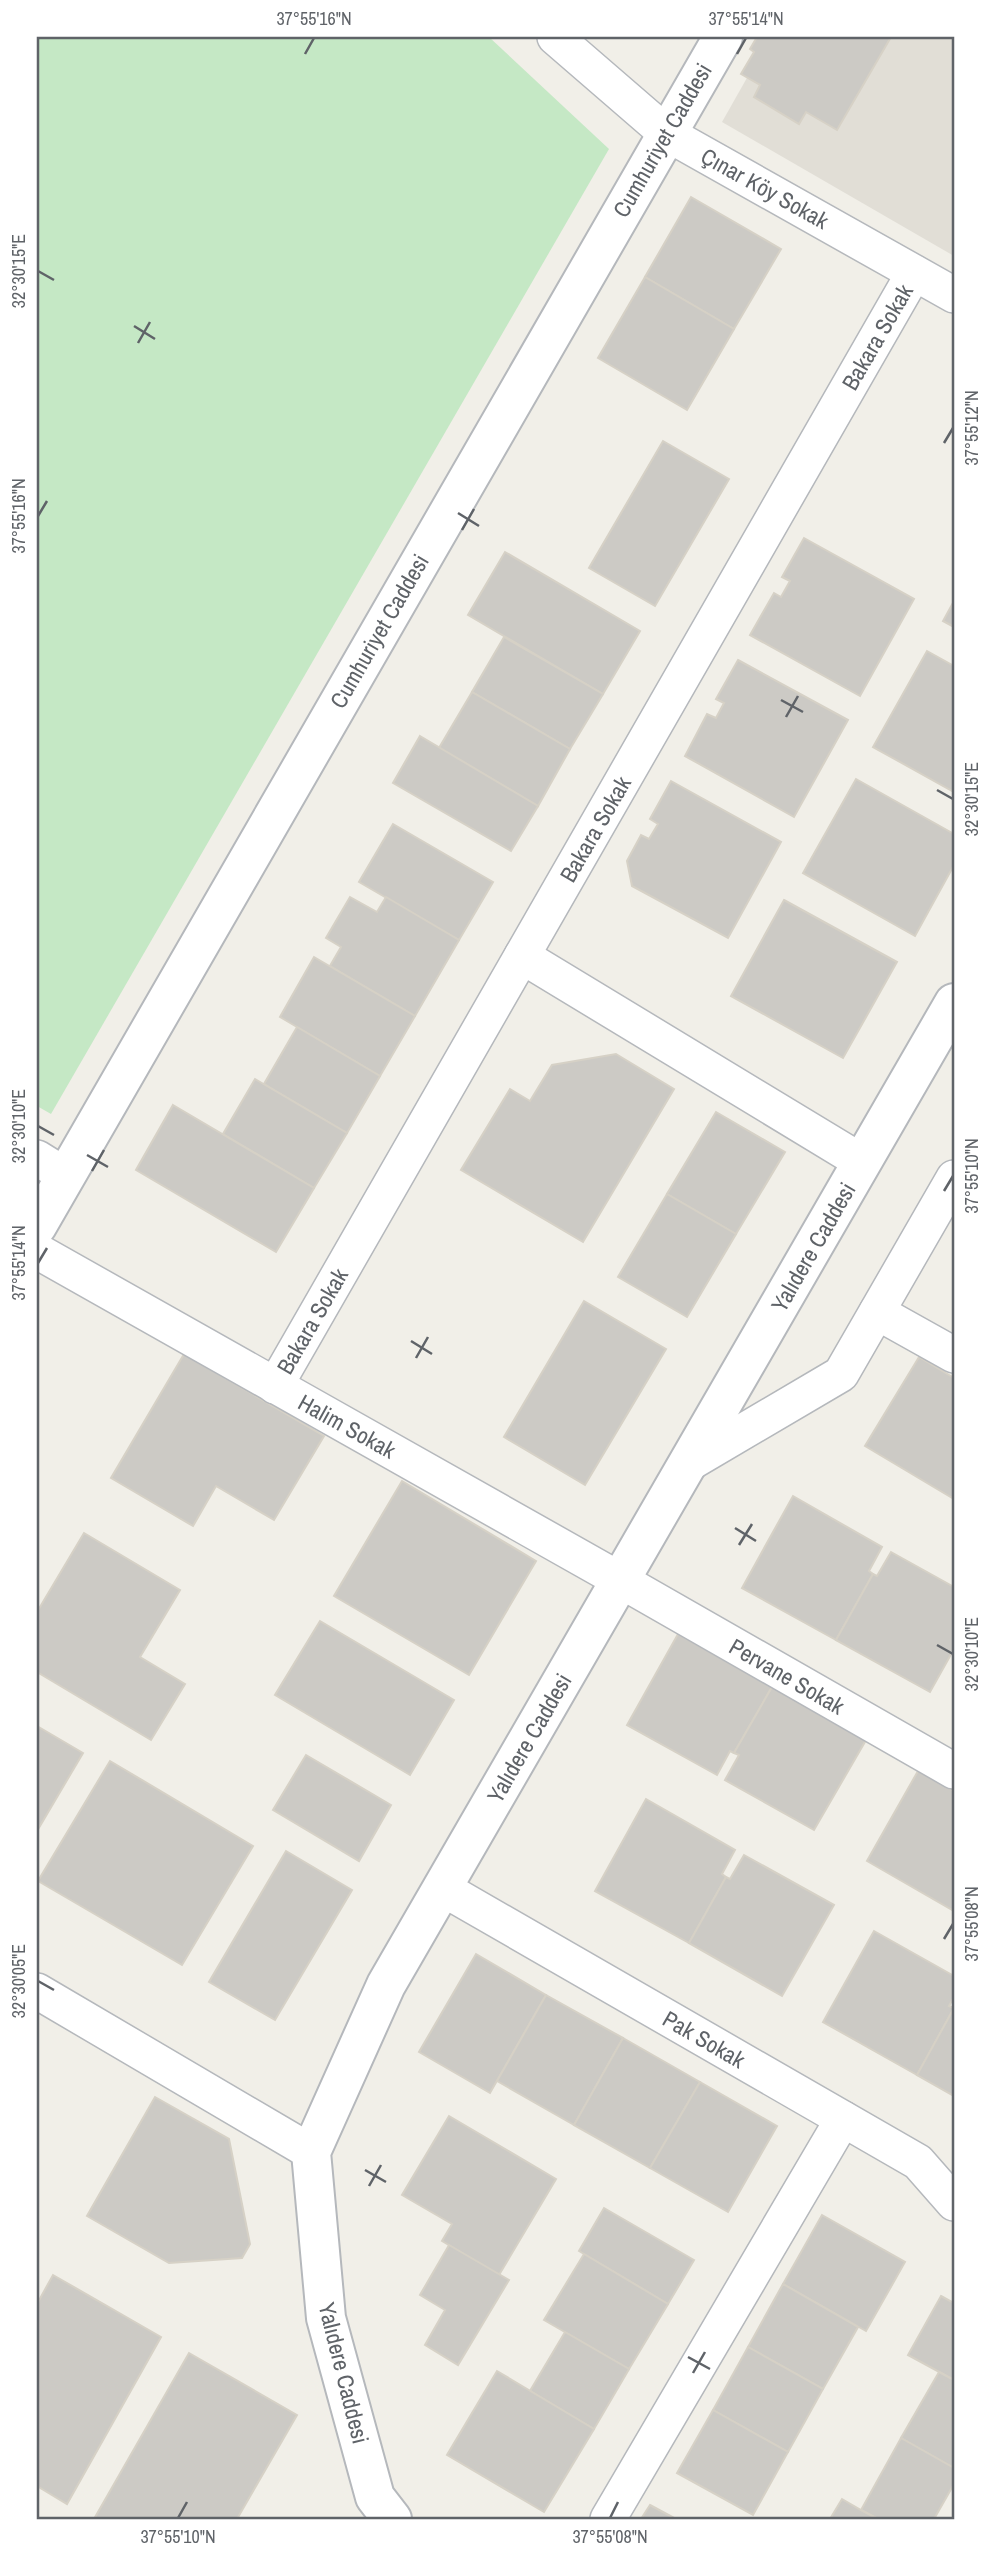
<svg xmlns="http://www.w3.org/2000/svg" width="991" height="2556" font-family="'Archivo Narrow',sans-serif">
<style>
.education{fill:#e1ded6}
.green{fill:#c5e8c5}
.building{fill:#cccac5;stroke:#d6d1c6;stroke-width:2}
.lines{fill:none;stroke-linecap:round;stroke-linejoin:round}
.minor-casing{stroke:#b5b8bc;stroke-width:38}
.tertiary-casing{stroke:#b5b8bc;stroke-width:42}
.minor{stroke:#fff;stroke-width:35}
.tertiary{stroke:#fff;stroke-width:38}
.ticks{fill:none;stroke:#5f6368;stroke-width:2.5}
.labels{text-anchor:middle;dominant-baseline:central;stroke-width:6;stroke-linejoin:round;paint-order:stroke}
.street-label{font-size:23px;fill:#5f6368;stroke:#fff}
.neatline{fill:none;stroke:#5f6368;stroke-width:2.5}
.ticks-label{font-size:18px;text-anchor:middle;fill:#5f6368}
</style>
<rect width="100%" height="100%" fill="#f1efe8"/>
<path class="education" d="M770,37H954V256L722,122Z"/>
<path class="green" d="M37,37H489L609,149L51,1114L37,1106Z"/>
<g class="building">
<path d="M757,37H891L837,130L806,112L799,124L754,97L760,85L741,74L754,52L750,49Z"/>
<path d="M691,197L781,249L734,329L645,277Z"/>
<path d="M645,277L734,329L687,410L598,358Z"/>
<path d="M663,441L729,479L655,606L589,568Z"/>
<path d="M804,538L914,599L860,696L750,635L774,593L781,597L790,581L782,577Z"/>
<path d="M505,552L640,631L603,694L468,615Z"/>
<path d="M954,601V627L943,621Z"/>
<path d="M504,637L603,694L570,749L472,692Z"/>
<path d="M927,651L954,666V792L873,747Z"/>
<path d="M738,660L848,720L794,817L685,756L707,714L716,718L724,703L716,699Z"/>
<path d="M472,692L570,749L538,806L439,748Z"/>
<path d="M420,736L538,806L511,851L393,783Z"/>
<path d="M856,779L954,834V865L915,936L803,873Z"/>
<path d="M671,781L781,842L728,938L632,886L627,861L641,835L649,839L658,824L650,819Z"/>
<path d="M393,824L493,882L459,940L359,882Z"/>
<path d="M350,897L377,912L386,897L459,940L415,1016L330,966L341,947L326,938Z"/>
<path d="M784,900L897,962L843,1058L731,996Z"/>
<path d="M314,957L415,1016L380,1076L280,1017Z"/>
<path d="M297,1027L380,1076L347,1133L264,1084Z"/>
<path d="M616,1054L674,1089L583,1242L461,1170L510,1089L530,1101L552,1065Z"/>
<path d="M255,1079L347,1133L314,1188L223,1134Z"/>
<path d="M173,1105L314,1188L276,1252L136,1170Z"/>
<path d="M716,1112L785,1152L736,1234L667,1194Z"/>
<path d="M667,1194L736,1234L687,1317L618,1277Z"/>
<path d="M584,1301L666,1349L585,1485L504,1437Z"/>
<path d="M184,1354L324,1436L274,1520L216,1486L193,1526L111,1478Z"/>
<path d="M919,1357L954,1378V1499L865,1446Z"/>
<path d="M402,1481L536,1561L469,1675L334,1596Z"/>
<path d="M793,1496L882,1547L869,1571L873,1574L836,1640L742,1588Z"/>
<path d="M84,1533L180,1590L140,1657L185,1684L151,1740L37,1672V1612Z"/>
<path d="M891,1552L954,1587V1649L930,1692L836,1640L873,1574L877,1576Z"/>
<path d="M320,1621L454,1700L410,1775L275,1695Z"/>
<path d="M678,1634L772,1687L734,1753L730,1751L717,1775L627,1725Z"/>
<path d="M772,1687L866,1740L814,1830L725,1780L739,1755L734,1753Z"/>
<path d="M37,1726L83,1753L37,1831Z"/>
<path d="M306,1755L391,1805L359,1861L273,1810Z"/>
<path d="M110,1761L253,1846L182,1965L38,1881Z"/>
<path d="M918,1771L954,1791V1911L867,1861Z"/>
<path d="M646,1799L735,1850L722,1874L726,1877L689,1943L595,1891Z"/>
<path d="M286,1851L352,1890L275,2020L209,1982Z"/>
<path d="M744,1855L834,1905L782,1996L689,1943L726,1877L730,1879Z"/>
<path d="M874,1931L954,1976V1997L949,2006L954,2008L917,2075L823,2022Z"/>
<path d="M476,1954L546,1995L490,2093L419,2052Z"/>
<path d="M546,1995L623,2038L574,2125L497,2081Z"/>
<path d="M954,2008V2096L917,2075Z"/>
<path d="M623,2038L700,2082L650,2168L574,2125Z"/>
<path d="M700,2082L777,2126L728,2212L650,2168Z"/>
<path d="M155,2097L229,2139L250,2244L242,2258L169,2263L87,2216Z"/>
<path d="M449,2116L556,2179L499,2275L442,2241L452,2224L402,2195Z"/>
<path d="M604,2208L694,2260L668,2304L579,2251Z"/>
<path d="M822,2215L905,2262L866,2331L783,2284Z"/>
<path d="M449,2245L509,2280L458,2365L425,2345L445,2310L420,2295Z"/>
<path d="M584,2254L668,2304L629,2369L544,2320Z"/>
<path d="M53,2275L161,2337L67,2504L37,2486V2304Z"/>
<path d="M783,2284L858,2327L823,2389L748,2347Z"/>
<path d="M941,2296L954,2303V2380L908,2355Z"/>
<path d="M565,2332L629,2369L594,2429L530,2391Z"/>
<path d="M748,2347L823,2389L788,2452L713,2410Z"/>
<path d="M189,2353L297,2415L237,2519H94Z"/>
<path d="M497,2371L594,2429L544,2512L447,2455Z"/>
<path d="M939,2372L954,2380V2468L901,2438Z"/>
<path d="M713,2410L788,2452L753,2515L677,2473Z"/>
<path d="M901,2438L954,2468V2484L934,2519H878L861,2510Z"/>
<path d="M842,2499L861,2510L878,2519H830Z"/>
<path d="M650,2505L676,2519H641Z"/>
</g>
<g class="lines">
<defs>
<g id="minor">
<path d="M555,37L666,133L954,295"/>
<path d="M522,956L862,1162"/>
<path d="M37,1158L66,1176"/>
<path d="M37,1251L620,1580L954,1771"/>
<path d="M877,1312L954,1355"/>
<path d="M275,1386L914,273"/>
<path d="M688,1464L841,1374L954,1178"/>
<path d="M442,1888L918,2162L954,2203"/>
<path d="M37,1991L311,2152"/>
<path d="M608,2519L843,2119"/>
</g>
<g id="tertiary">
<path d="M37,1226L723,37"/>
<path d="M392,2519L375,2497L326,2318L311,2152L386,1985L954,1003"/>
</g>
</defs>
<use href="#minor" class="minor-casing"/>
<use href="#tertiary" class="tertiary-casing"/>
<use href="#minor" class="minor"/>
<use href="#tertiary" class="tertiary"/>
</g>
<path class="ticks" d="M305,54L314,38M737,54L746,38M38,271L54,280M134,326L155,339M138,343L150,322M944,443L953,428M458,513L479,526M38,516L47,501M462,530L474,509M781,700L803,712M786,717L798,696M937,790L953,799M38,1126L54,1135M87,1155L108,1167M92,1171L104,1150M944,1191L953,1176M38,1263L47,1248M411,1341L432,1354M416,1358L428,1337M735,1528L756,1541M739,1545L752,1524M937,1645L953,1654M944,1939L953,1924M38,1981L54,1990M365,2170L386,2182M369,2186L381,2165M688,2357L710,2369M693,2373L705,2352M178,2518L187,2502M610,2518L618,2502"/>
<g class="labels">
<g class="street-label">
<text transform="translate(662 140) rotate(-60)">Cumhuriyet Caddesi</text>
<text transform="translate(765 188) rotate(29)">Çınar Köy Sokak</text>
<text transform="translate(877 337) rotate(-60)">Bakara Sokak</text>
<text transform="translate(379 631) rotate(-60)">Cumhuriyet Caddesi</text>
<text transform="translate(595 829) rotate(-60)">Bakara Sokak</text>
<text transform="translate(813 1247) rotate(-60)">Yalıdere Caddesi</text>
<text transform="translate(312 1321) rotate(-60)">Bakara Sokak</text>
<text transform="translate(347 1426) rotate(29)">Halim Sokak</text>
<text transform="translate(787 1676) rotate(30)">Pervane Sokak</text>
<text transform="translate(529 1738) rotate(-60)">Yalıdere Caddesi</text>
<text transform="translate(704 2039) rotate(30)">Pak Sokak</text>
<text transform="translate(344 2373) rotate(76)">Yalıdere Caddesi</text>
</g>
</g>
<rect width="991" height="2556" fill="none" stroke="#ffffff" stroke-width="77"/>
<rect x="38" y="38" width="915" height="2480" class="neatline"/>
<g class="ticks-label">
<text x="314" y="25">37°55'16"N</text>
<text x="746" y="25">37°55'14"N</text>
<text transform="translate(19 271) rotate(-90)" y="6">32°30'15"E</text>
<text transform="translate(972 428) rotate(-90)" y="6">37°55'12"N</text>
<text transform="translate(19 516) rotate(-90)" y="6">37°55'16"N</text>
<text transform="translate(972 799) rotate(-90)" y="6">32°30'15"E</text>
<text transform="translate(19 1126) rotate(-90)" y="6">32°30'10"E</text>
<text transform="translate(972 1176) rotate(-90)" y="6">37°55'10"N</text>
<text transform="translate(19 1263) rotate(-90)" y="6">37°55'14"N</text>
<text transform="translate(972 1654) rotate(-90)" y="6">32°30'10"E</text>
<text transform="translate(972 1924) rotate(-90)" y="6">37°55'08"N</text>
<text transform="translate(19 1981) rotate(-90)" y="6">32°30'05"E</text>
<text x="178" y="2543">37°55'10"N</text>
<text x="610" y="2543">37°55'08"N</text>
</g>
</svg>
